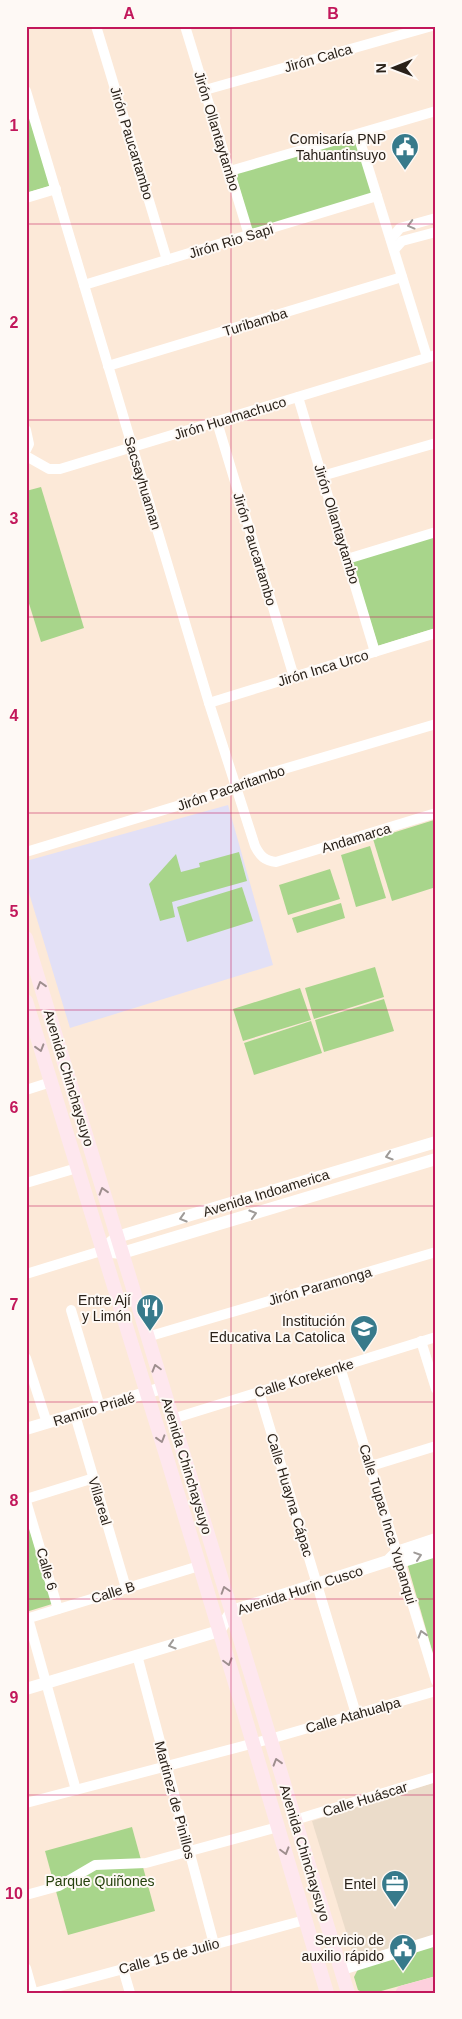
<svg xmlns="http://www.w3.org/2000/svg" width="462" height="2019" font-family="Arial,sans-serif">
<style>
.commercial{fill:#ebdcca}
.medical{fill:#e2e0f6}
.green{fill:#a8d58b}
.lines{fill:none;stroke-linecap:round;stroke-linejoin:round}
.minor{stroke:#fff;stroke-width:10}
.tertiary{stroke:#fff;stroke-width:12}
.secondary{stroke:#fee7ee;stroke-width:14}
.primary{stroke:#fdd0dd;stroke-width:15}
.oneway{stroke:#9f9b98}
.oneway2{stroke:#9e8e8e}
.grid{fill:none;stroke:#c2185b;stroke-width:1;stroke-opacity:0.55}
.labels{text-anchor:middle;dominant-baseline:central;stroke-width:4;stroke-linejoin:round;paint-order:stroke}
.street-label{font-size:14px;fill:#292119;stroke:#fef9f5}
.poi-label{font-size:14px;fill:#292119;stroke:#fef9f5;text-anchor:end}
.park-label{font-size:14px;fill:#25410d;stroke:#fef9f5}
.neatline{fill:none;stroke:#c2185b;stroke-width:2}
.grid-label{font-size:16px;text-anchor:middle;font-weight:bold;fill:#c2185b}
</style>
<rect width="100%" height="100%" fill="#fce9d8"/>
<path class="commercial" d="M436,1782V1935L363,1956L352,1951L312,1821Z"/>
<path class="medical" d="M228,805L273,965L70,1028L26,883V861Z"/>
<g class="green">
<path d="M28,111L50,186L26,193V112Z"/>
<path d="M355,139L372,194L252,231L235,173Z"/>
<path d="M41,487L84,628L41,642L26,594V491Z"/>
<path d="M436,533V628L378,646L351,558Z"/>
<path d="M434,820L436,826V887L392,901L373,839Z"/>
<path d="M370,846L386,898L356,907L341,855Z"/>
<path d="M239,852L247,881L172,902L175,917L160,921L149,884L176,854L181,872L200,867L199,863Z"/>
<path d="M330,869L340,899L288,915L279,885Z"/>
<path d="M242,887L253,921L187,942L177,907Z"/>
<path d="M341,903L345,918L297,933L292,918Z"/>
<path d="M375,967L384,997L314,1019L305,988Z"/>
<path d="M300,988L311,1020L243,1041L233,1009Z"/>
<path d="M384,999L394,1031L324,1052L315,1020Z"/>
<path d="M311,1021L322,1053L254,1075L244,1043Z"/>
<path d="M26,1517L52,1604L26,1612Z"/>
<path d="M436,1555V1664L407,1563Z"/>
<path d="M132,1827L155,1911L68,1935L45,1851Z"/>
<path d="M436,1945V1976L374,1993H364L358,1990L354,1977L358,1969Z"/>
</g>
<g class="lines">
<g class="minor">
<path d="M96,26L167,260"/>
<path d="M185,26L249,235"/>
<path d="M205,90L432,26"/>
<path d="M26,91L209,703L255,846C260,856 265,861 276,862L436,813"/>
<path d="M358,135L427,357"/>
<path d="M230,171L436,111"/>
<path d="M26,198L56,189"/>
<path d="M391,239L400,228L436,218"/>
<path d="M394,250L402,241L436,232"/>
<path d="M84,285L377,196"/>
<path d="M108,366L402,277"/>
<path d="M298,397L375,652"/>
<path d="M217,422L294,677"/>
<path d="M26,430L29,444L26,450"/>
<path d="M26,456L49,469H60L436,355"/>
<path d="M322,476L436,443"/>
<path d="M347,559L436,532"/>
<path d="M209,703L436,633"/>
<path d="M26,852L236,788L250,779L436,724"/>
<path d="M26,1090L51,1082"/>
<path d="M26,1183L77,1168"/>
<path d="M26,1274L101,1251"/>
<path d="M71,1310L100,1407"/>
<path d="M147,1337L436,1252"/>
<path d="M421,1341L436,1389"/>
<path d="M26,1358L47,1423"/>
<path d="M340,1367L436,1681"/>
<path d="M259,1392L356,1714"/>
<path d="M75,1415L126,1588"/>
<path d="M172,1419L436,1337"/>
<path d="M371,1466L436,1446"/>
<path d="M26,1499L94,1478"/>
<path d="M26,1501L58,1609"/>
<path d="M28,1618L76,1790"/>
<path d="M26,1619L199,1566"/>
<path d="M137,1655L214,1944"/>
<path d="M26,1803L270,1739L436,1691"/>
<path d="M295,1820L436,1777"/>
<path d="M26,1895L59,1886L95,1865L146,1863L278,1827"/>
<path d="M26,1968L33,1993"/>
<path d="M123,1969L130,1993"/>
<path d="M34,1993L305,1920"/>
</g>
<g class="tertiary">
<path d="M101,1251L117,1237L436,1142"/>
<path d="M101,1251L122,1253L436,1159"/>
<path d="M26,1429L162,1388"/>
<path d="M400,1562L436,1551"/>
<path d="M26,1689L219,1631L232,1611L388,1561L397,1552L436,1539"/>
<path d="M342,1969L436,1940"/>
</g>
<g class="secondary">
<path d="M26,938L348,1993"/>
<path d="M26,1001C65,1129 104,1257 144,1384C207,1586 267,1790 327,1993"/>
</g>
<path class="primary" d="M403,1993L436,1984"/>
</g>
<defs><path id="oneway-chevron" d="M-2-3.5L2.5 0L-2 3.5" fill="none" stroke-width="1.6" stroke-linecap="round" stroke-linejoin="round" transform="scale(1.25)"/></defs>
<g class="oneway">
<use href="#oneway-chevron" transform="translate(411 225) rotate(165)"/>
<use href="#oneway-chevron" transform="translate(389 1156) rotate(163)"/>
<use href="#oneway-chevron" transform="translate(253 1214) rotate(-17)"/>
<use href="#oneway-chevron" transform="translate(183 1218) rotate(163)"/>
<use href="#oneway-chevron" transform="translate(418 1556) rotate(-18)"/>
<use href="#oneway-chevron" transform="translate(422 1634) rotate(-107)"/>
<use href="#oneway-chevron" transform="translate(172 1645) rotate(163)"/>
</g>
<g class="oneway2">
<use href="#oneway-chevron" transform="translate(41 985) rotate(-107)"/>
<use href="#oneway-chevron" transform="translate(40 1048) rotate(73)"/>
<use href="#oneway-chevron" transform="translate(103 1191) rotate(-107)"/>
<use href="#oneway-chevron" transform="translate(156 1368) rotate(-106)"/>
<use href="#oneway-chevron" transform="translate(161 1439) rotate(73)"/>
<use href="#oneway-chevron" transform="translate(225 1590) rotate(-108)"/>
<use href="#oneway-chevron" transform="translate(228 1662) rotate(74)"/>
<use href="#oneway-chevron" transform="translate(277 1762) rotate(-107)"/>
<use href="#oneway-chevron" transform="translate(285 1851) rotate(74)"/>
</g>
<path class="grid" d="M231,26V1993M26,224H436M26,420H436M26,617H436M26,813H436M26,1010H436M26,1206H436M26,1402H436M26,1599H436M26,1795H436"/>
<defs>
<symbol id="civic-pin" viewBox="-11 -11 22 30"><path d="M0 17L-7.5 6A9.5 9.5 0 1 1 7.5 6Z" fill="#377a8b" stroke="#fef9f5"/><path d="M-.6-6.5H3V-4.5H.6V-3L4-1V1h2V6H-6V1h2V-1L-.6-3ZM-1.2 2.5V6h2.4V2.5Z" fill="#fff"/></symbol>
<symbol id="restaurant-pin" viewBox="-11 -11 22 30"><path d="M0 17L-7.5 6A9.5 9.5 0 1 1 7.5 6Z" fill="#377a8b" stroke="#fef9f5"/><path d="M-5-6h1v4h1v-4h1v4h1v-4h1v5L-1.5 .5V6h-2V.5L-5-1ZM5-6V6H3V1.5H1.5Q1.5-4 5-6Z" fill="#fff"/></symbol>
<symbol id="school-pin" viewBox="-11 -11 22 30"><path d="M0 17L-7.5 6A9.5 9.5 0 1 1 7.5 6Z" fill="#377a8b" stroke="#fef9f5"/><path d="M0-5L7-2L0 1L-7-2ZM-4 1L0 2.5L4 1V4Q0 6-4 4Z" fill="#fff"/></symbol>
<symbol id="office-pin" viewBox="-11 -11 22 30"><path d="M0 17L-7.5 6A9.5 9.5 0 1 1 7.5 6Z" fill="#377a8b" stroke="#fef9f5"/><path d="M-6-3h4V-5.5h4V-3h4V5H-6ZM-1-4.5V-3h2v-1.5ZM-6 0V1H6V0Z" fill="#fff"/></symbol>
</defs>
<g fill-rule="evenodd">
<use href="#civic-pin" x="389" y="131" width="32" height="43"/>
<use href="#restaurant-pin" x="134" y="1292" width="32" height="43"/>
<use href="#school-pin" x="348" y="1313" width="32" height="43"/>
<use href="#office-pin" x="379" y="1868" width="32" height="43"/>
<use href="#civic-pin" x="387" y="1932" width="32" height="43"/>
</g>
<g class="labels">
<g class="street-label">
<text transform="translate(318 58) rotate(-16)">Jirón Calca</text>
<text transform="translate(217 131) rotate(73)">Jirón Ollantaytambo</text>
<text transform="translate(132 143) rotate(73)">Jirón Paucartambo</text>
<text transform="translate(231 241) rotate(-17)">Jirón Rio Sapi</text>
<text transform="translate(255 322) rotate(-17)">Turibamba</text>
<text transform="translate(230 418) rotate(-17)">Jirón Huamachuco</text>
<text transform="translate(143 483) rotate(73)">Sacsayhuaman</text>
<text transform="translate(337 524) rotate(73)">Jirón Ollantaytambo</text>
<text transform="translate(255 549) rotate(73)">Jirón Paucartambo</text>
<text transform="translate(323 668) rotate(-17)">Jirón Inca Urco</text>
<text transform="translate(231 788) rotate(-19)">Jirón Pacaritambo</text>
<text transform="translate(356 838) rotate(-17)">Andamarca</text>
<text transform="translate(69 1078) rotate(73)">Avenida Chinchaysuyo</text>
<text transform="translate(266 1193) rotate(-17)">Avenida Indoamerica</text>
<text transform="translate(320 1286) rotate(-16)">Jirón Paramonga</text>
<text transform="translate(304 1378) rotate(-17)">Calle Korekenke</text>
<text transform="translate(94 1409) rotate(-17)">Ramiro Prialé</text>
<text transform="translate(187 1466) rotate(73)">Avenida Chinchaysuyo</text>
<text transform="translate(290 1495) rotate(73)">Calle Huayna Cápac</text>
<text transform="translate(100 1501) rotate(73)">Villareal</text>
<text transform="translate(388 1524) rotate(73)">Calle Tupac Inca Yupanqui</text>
<text transform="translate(47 1569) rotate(74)">Calle 6</text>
<text transform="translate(300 1590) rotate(-18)">Avenida Hurin Cusco</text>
<text transform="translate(113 1592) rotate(-17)">Calle B</text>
<text transform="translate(353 1715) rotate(-16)">Calle Atahualpa</text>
<text transform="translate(365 1799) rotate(-17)">Calle Huáscar</text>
<text transform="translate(175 1800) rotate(75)">Martinez de Pinillos</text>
<text transform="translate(305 1853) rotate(73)">Avenida Chinchaysuyo</text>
<text transform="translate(169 1956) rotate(-15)">Calle 15 de Julio</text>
</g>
<g class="poi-label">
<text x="386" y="139">Comisaría PNP<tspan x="386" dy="16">Tahuantinsuyo</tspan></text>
<text x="131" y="1300">Entre Ají<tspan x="131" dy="16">y Limón</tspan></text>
<text x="345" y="1321">Institución<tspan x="345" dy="16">Educativa La Catolica</tspan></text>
<text x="376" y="1884">Entel</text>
<text x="384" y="1940">Servicio de<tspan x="384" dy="16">auxilio rápido</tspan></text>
</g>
<g class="park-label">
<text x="100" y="1881">Parque Quiñones</text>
</g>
</g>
<rect width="462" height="2019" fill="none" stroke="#fef9f5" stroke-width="55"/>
<g transform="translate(394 68) rotate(269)" stroke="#fef9f5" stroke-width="4" paint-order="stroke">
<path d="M0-4L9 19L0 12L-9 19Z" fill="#292119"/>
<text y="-8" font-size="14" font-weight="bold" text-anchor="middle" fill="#292119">N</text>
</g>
<rect x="28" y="28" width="406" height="1964" class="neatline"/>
<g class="grid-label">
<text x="129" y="19">A</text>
<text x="333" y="19">B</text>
<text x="14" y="131">1</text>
<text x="14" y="328">2</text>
<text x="14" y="524">3</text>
<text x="14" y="721">4</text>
<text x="14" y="917">5</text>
<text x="14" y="1113">6</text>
<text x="14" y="1310">7</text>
<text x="14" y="1506">8</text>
<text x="14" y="1703">9</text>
<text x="14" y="1899">10</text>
</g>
</svg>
